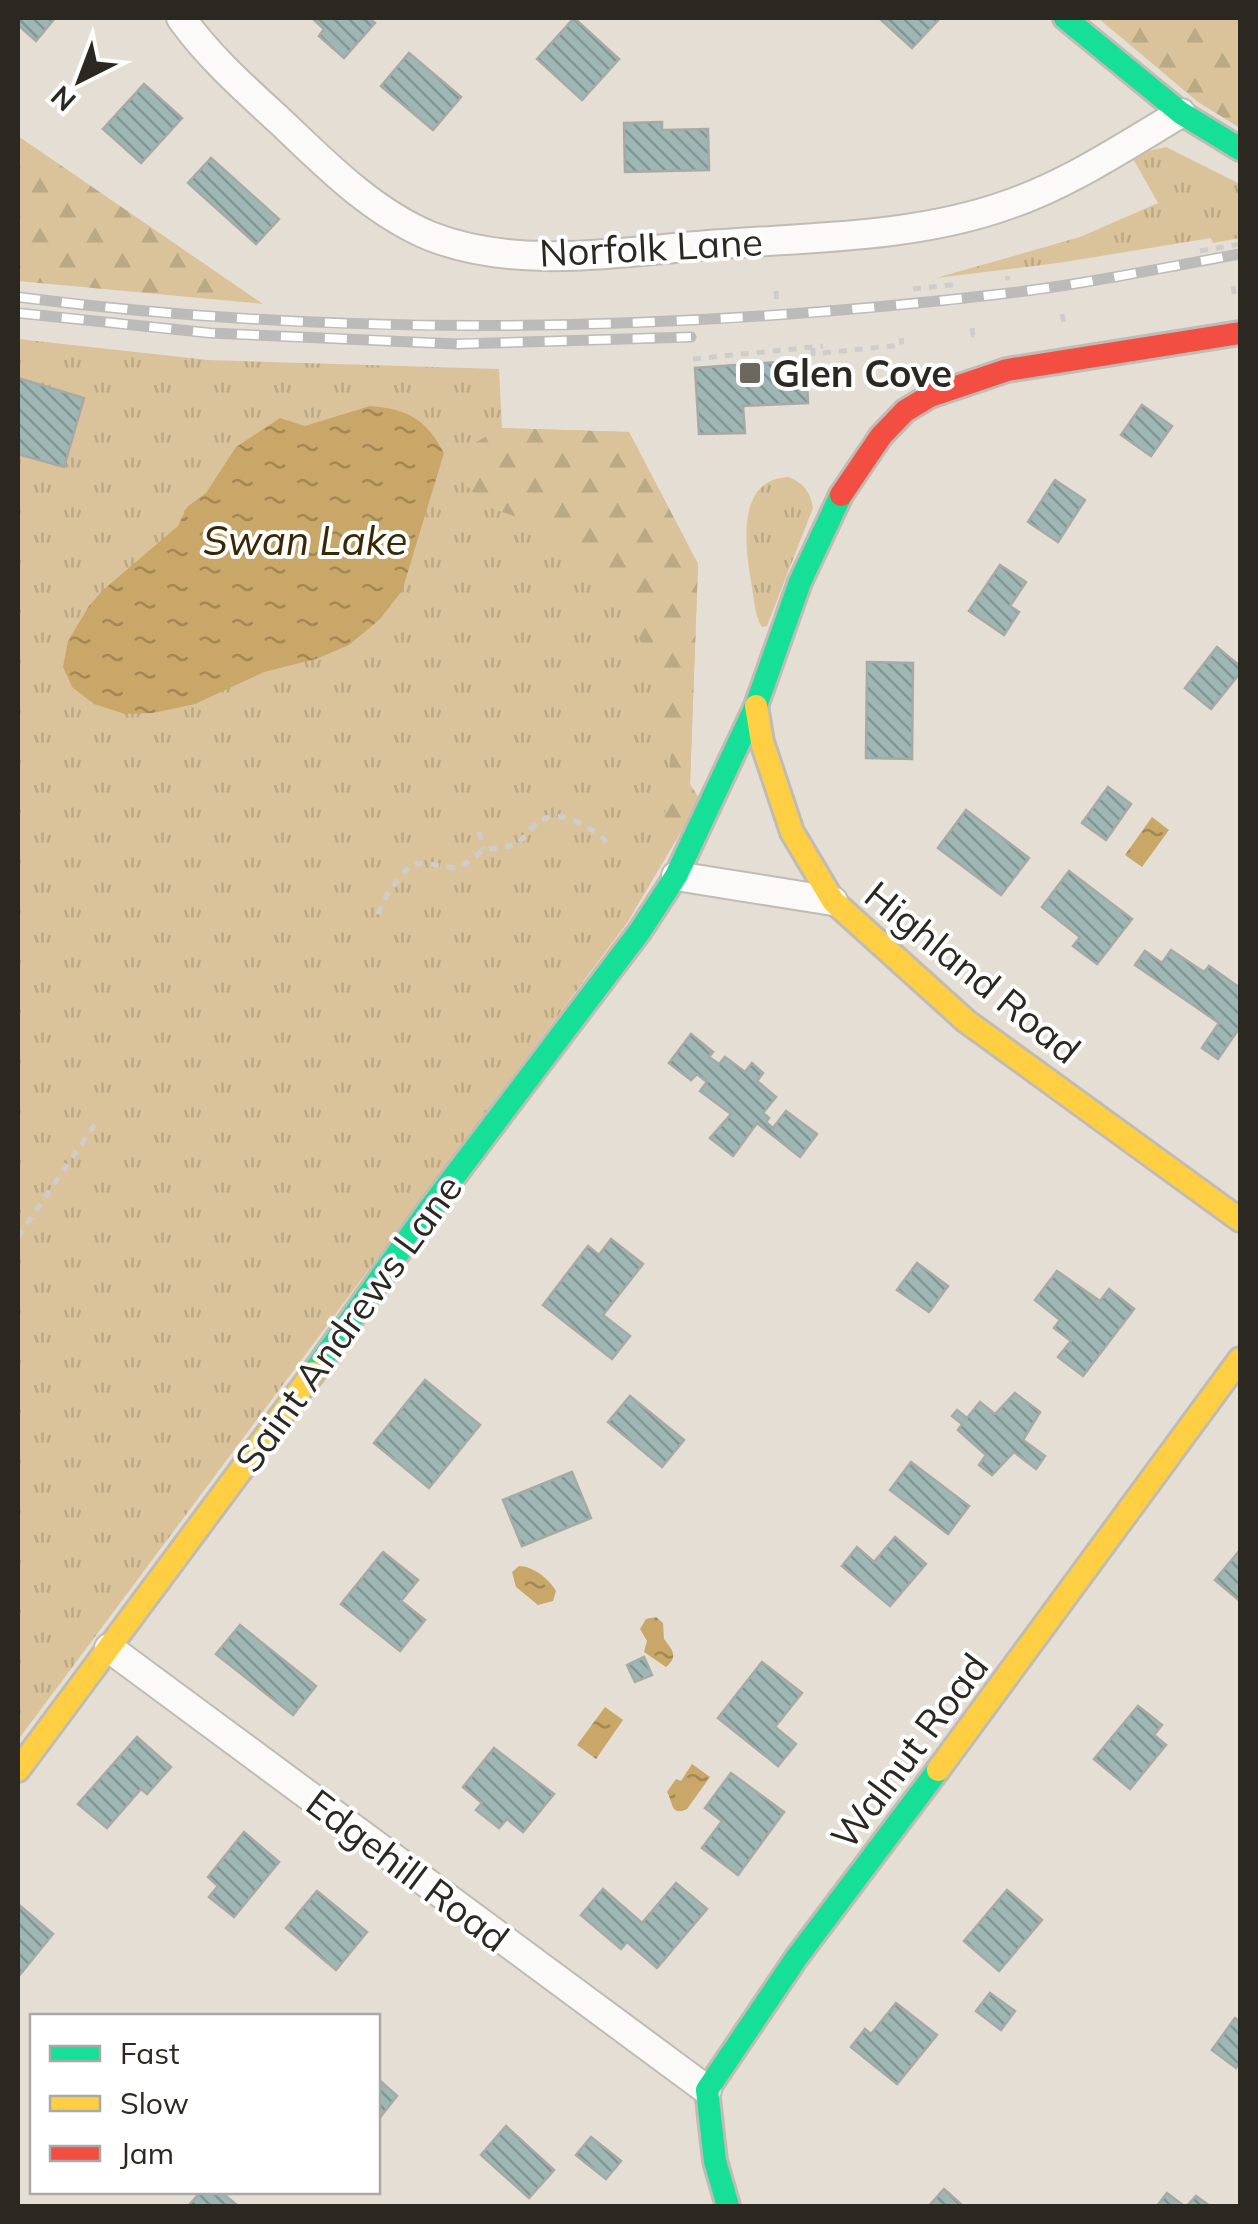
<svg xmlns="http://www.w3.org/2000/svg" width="1258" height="2224" font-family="Mulish,sans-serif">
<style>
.grass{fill:url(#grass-tufts)}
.forest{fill:url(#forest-firs)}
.water{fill:url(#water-ripples)}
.building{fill:url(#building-back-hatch);stroke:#a7a9a4;stroke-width:2.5}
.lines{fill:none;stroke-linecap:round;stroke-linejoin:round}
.street-casing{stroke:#c0bbb4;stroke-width:32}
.fast-casing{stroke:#c0bbb4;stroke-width:28}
.slow-casing{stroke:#c0bbb4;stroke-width:28}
.jam-casing{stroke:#c0bbb4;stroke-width:28}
.path{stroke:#cfcdcb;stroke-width:5;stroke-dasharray:8 8;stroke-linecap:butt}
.street{stroke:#fbfaf9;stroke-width:28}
.fast{stroke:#16e098;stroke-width:22}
.slow{stroke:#ffcf43;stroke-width:22}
.jam{stroke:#f24e42;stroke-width:22}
.rail-casing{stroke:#bcbbb9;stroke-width:11}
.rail{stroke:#fff;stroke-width:8;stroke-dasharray:22;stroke-linecap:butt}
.poi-dot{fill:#6c6860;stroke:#fff;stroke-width:4}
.labels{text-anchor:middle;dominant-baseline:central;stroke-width:8;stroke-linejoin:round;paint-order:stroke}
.street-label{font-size:38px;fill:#2b2821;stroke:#fff}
.poi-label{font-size:38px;font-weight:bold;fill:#2b2821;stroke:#fff;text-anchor:start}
.water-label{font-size:40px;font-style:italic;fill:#392701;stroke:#fff}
</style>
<defs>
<pattern id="grass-tufts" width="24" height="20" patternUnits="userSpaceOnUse" patternTransform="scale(2.5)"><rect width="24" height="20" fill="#dac39b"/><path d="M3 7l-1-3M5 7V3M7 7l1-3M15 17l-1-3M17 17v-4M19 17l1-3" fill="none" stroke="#bba885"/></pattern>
<pattern id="forest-firs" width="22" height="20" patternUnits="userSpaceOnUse" patternTransform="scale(2.5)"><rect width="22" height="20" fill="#dac39b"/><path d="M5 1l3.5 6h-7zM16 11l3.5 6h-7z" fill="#bba885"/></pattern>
<pattern id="water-ripples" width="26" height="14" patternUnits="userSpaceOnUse" patternTransform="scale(2.5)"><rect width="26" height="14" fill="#c9a768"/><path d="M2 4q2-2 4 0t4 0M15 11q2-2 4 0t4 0" fill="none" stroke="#a38855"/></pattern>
<pattern id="building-back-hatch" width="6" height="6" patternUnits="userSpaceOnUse" patternTransform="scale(2.5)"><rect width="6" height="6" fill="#9eb7b5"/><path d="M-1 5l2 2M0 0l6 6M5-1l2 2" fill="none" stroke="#819593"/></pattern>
</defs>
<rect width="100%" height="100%" fill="#e4ded4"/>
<g class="grass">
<path d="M1166,147L1240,184V238L1213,243L1211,238L1058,263L936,278L1080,237L1158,203L1131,155Z"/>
<path d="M18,339L208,360L499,369L502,428L629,432L698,564L690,784L700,800L627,923L18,1740Z"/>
<path d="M789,477C804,484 810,491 813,508L767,626L762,627C754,615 754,596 751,581C745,545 736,479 789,477Z"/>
</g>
<g class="forest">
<path d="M1098,18H1240V128L1198,102Z"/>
<path d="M18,136L263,304L18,281Z"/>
<path d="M501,428L629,432L698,564L690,784L700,800L660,863L671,751L654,674L620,593L551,529L485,506L464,482V449Z"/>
</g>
<g class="water">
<path d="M370,406C408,409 426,419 444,453L402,591L380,619L349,645L316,659L264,672L195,704L153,713L125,714L94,704L72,687L63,667L68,641L89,606L102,591L178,526L187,507L206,493L236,447L280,418L305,426Z"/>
<path d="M1152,817L1169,830L1142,867L1125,855Z"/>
<path d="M519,1566C533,1566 549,1579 556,1591L553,1601L538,1605L516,1587L512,1572Z"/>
<path d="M656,1617L663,1623L664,1639C672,1649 679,1657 666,1667L644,1652L647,1641L640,1629L646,1619Z"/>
<path d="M605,1707L623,1720L596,1759L577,1745Z"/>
<path d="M692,1764L710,1777L687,1809C670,1817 673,1801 667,1792L676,1779L681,1781Z"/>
</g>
<g class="building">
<path d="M18,18H55L36,41L18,25Z"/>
<path d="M312,18H369L375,23L344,58L319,36L324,29Z"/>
<path d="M574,18L619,59L582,100L537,59Z"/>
<path d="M879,18H937L939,19L912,48Z"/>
<path d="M409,53L461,97L433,130L381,86Z"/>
<path d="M144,84L182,118L141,163L103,129Z"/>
<path d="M662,122V130L708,129L709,170L625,172L624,123Z"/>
<path d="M211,158L279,219L256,244L188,183Z"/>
<path d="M806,360L808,403L743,406L745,433L699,434L695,368Z"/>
<path d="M18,378L84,398L64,467L18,454Z"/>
<path d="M1142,405L1172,426L1151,456L1121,435Z"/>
<path d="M1055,480L1085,500L1058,542L1028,522Z"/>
<path d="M1000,565L1026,582L1010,606L1019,612L1004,635L969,611Z"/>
<path d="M1217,647L1240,666V673L1211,709L1185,688Z"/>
<path d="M867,662L913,663L912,759L866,758Z"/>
<path d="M1108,787L1131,804L1106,840L1082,823Z"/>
<path d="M966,810L1029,858L1001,895L938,848Z"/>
<path d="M1069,871L1132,919L1097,964L1073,946L1080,937L1042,907Z"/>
<path d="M1171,950L1204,972L1209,966L1240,988V1027L1218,1059L1202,1048L1219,1023L1135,965L1145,951L1162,963Z"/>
<path d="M691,1034L713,1052L709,1057L719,1064L725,1057L745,1072L752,1063L763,1073L757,1081L776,1097L763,1113L769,1118L766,1122L773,1128L786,1111L817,1134L800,1157L757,1123L733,1156L710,1138L731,1114L700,1091L707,1082L697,1074L691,1080L669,1063Z"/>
<path d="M611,1239L643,1264L603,1315L630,1336L612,1359L543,1305L588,1246L599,1255Z"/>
<path d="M917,1263L948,1286L929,1312L897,1290Z"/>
<path d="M1057,1271L1100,1301L1109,1289L1134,1309L1083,1376L1058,1357L1071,1341L1054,1328L1060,1320L1035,1300Z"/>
<path d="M425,1380L480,1425L429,1488L374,1443Z"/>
<path d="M1015,1393L1040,1412L1023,1440L1045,1456L1036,1469L1014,1452L992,1475L979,1465L986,1455L958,1430L962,1424L952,1416L957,1410L967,1418L980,1402L995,1414Z"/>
<path d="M630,1396L684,1440L662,1467L608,1422Z"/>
<path d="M911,1462L969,1506L948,1534L890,1490Z"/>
<path d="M572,1472L591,1518L522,1546L503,1500Z"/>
<path d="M895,1537L926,1564L890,1606L842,1566L857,1547L874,1562Z"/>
<path d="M1240,1550V1601L1215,1580Z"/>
<path d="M383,1552L418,1580L401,1601L425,1620L400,1651L341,1604Z"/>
<path d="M240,1625L316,1686L293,1715L216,1654Z"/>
<path d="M644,1657L652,1675L635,1682L627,1665Z"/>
<path d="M762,1662L802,1693L775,1727L796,1744L778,1766L718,1718Z"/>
<path d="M1138,1706L1162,1725L1154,1735L1166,1745L1130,1789L1094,1759Z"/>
<path d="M137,1737L171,1767L147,1794L141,1789L107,1828L78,1804Z"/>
<path d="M494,1748L554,1794L523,1832L507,1819L499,1828L476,1810L482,1803L463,1787Z"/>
<path d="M731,1773L784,1812L738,1875L702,1848L722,1821L705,1808Z"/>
<path d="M244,1832L279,1862L234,1917L209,1897L218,1886L208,1877Z"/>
<path d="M676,1883L707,1909L657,1968L627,1942L621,1949L581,1915L603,1889L642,1923Z"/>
<path d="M1007,1890L1042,1920L999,1971L964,1941Z"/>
<path d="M317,1891L367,1932L336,1970L286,1928Z"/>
<path d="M18,1904L53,1934L18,1977Z"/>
<path d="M990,1993L1015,2011L1001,2030L976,2011Z"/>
<path d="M896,2003L937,2035L897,2084L851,2047L865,2029L871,2034Z"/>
<path d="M1235,2018L1240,2022V2061L1236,2068L1212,2050Z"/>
<path d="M378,2079L397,2096L378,2120Z"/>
<path d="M506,2126L554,2170L529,2198L481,2155Z"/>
<path d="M591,2137L621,2161L606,2179L576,2155Z"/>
<path d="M944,2189L963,2206H929Z"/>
<path d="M201,2192H221L238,2206H188Z"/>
<path d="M1167,2193L1184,2206H1157Z"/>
<path d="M1196,2196L1210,2206H1187Z"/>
</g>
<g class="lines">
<defs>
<g id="street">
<path d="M181,18C209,57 244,88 280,121C324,163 372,212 430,236C521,272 628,250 723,244C817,237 917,237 1007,205C1069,184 1125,146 1181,113"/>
<path d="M676,876L833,901"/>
<path d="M109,1648L707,2090"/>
</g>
<g id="fast">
<path d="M1065,18L1181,113L1240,149"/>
<path d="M313,1373L425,1215L640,931L676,876L756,706L800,582L841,495"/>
<path d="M728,2206L715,2161L707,2090L797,1957L938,1770"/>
</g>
<g id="slow">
<path d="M756,706L762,742L792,832L833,901L966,1021L1240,1220"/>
<path d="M18,1770L313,1373"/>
<path d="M938,1770L1240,1359"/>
</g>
<path id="jam" d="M841,495L881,436L905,411L930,396L1007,370L1240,333"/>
</defs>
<use href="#street" class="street-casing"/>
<use href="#fast" class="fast-casing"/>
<use href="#slow" class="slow-casing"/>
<use href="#jam" class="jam-casing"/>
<g class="path">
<path d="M1200,251L1240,244"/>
<path d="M1007,276L1008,280"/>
<path d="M1233,286L1234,294L1240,293"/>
<path d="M913,289L959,284V286"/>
<path d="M776,291L777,305"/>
<path d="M1062,314L1064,323"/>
<path d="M972,328L973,335L980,334"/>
<path d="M813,348V354L902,345L901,338"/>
<path d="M693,359L823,346"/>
<path d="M479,832L483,849"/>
<path d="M378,914L388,893L410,865L424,863L454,868L465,864L483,850L516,845C524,838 532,826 540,821C561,807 594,829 609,844"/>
<path d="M18,1237L96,1123"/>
</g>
<use href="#street" class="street"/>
<use href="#fast" class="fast"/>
<use href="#slow" class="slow"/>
<use href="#jam" class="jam"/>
<defs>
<g id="rail">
<path d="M18,297C343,339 675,332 1001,294C1081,285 1161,268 1240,254"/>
<path d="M18,313L210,333L457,344L691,337"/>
</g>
</defs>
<use href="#rail" class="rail-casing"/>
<use href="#rail" class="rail"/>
</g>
<rect class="poi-dot" x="738" y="361" width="24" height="24" rx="5"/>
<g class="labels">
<g class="street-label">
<text transform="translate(651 247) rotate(-3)">Norfolk Lane</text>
<text transform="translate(973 972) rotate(39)">Highland Road</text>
<text transform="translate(348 1323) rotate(-54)">Saint Andrews Lane</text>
<text transform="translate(909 1751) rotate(-53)">Walnut Road</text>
<text transform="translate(408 1870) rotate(37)">Edgehill Road</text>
</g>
<g class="poi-label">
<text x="772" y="373">Glen Cove</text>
</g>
<g class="water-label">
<text x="305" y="540">Swan Lake</text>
</g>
</g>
<rect width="1258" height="2224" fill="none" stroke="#2b2821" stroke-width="40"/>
<rect x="30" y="2014" width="350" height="180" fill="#ffffff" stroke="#aaa9a6" stroke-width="2.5"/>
<rect x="50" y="2046" width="50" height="15" fill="#16e098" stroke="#aaa9a6" stroke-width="2.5"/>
<text x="120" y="2064" font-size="30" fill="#2b2821">Fast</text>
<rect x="50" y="2096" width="50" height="15" fill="#ffcf43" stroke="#aaa9a6" stroke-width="2.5"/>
<text x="120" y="2114" font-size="30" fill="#2b2821">Slow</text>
<rect x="50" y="2146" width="50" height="15" fill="#f24e42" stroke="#aaa9a6" stroke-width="2.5"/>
<text x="120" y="2164" font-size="30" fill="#2b2821">Jam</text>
<g transform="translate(80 80) rotate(222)" stroke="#ffffff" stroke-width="8" paint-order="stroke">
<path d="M0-8L18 38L0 25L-18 38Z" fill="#2b2821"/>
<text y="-15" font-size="28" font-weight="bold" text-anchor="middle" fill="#2b2821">N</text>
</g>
</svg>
